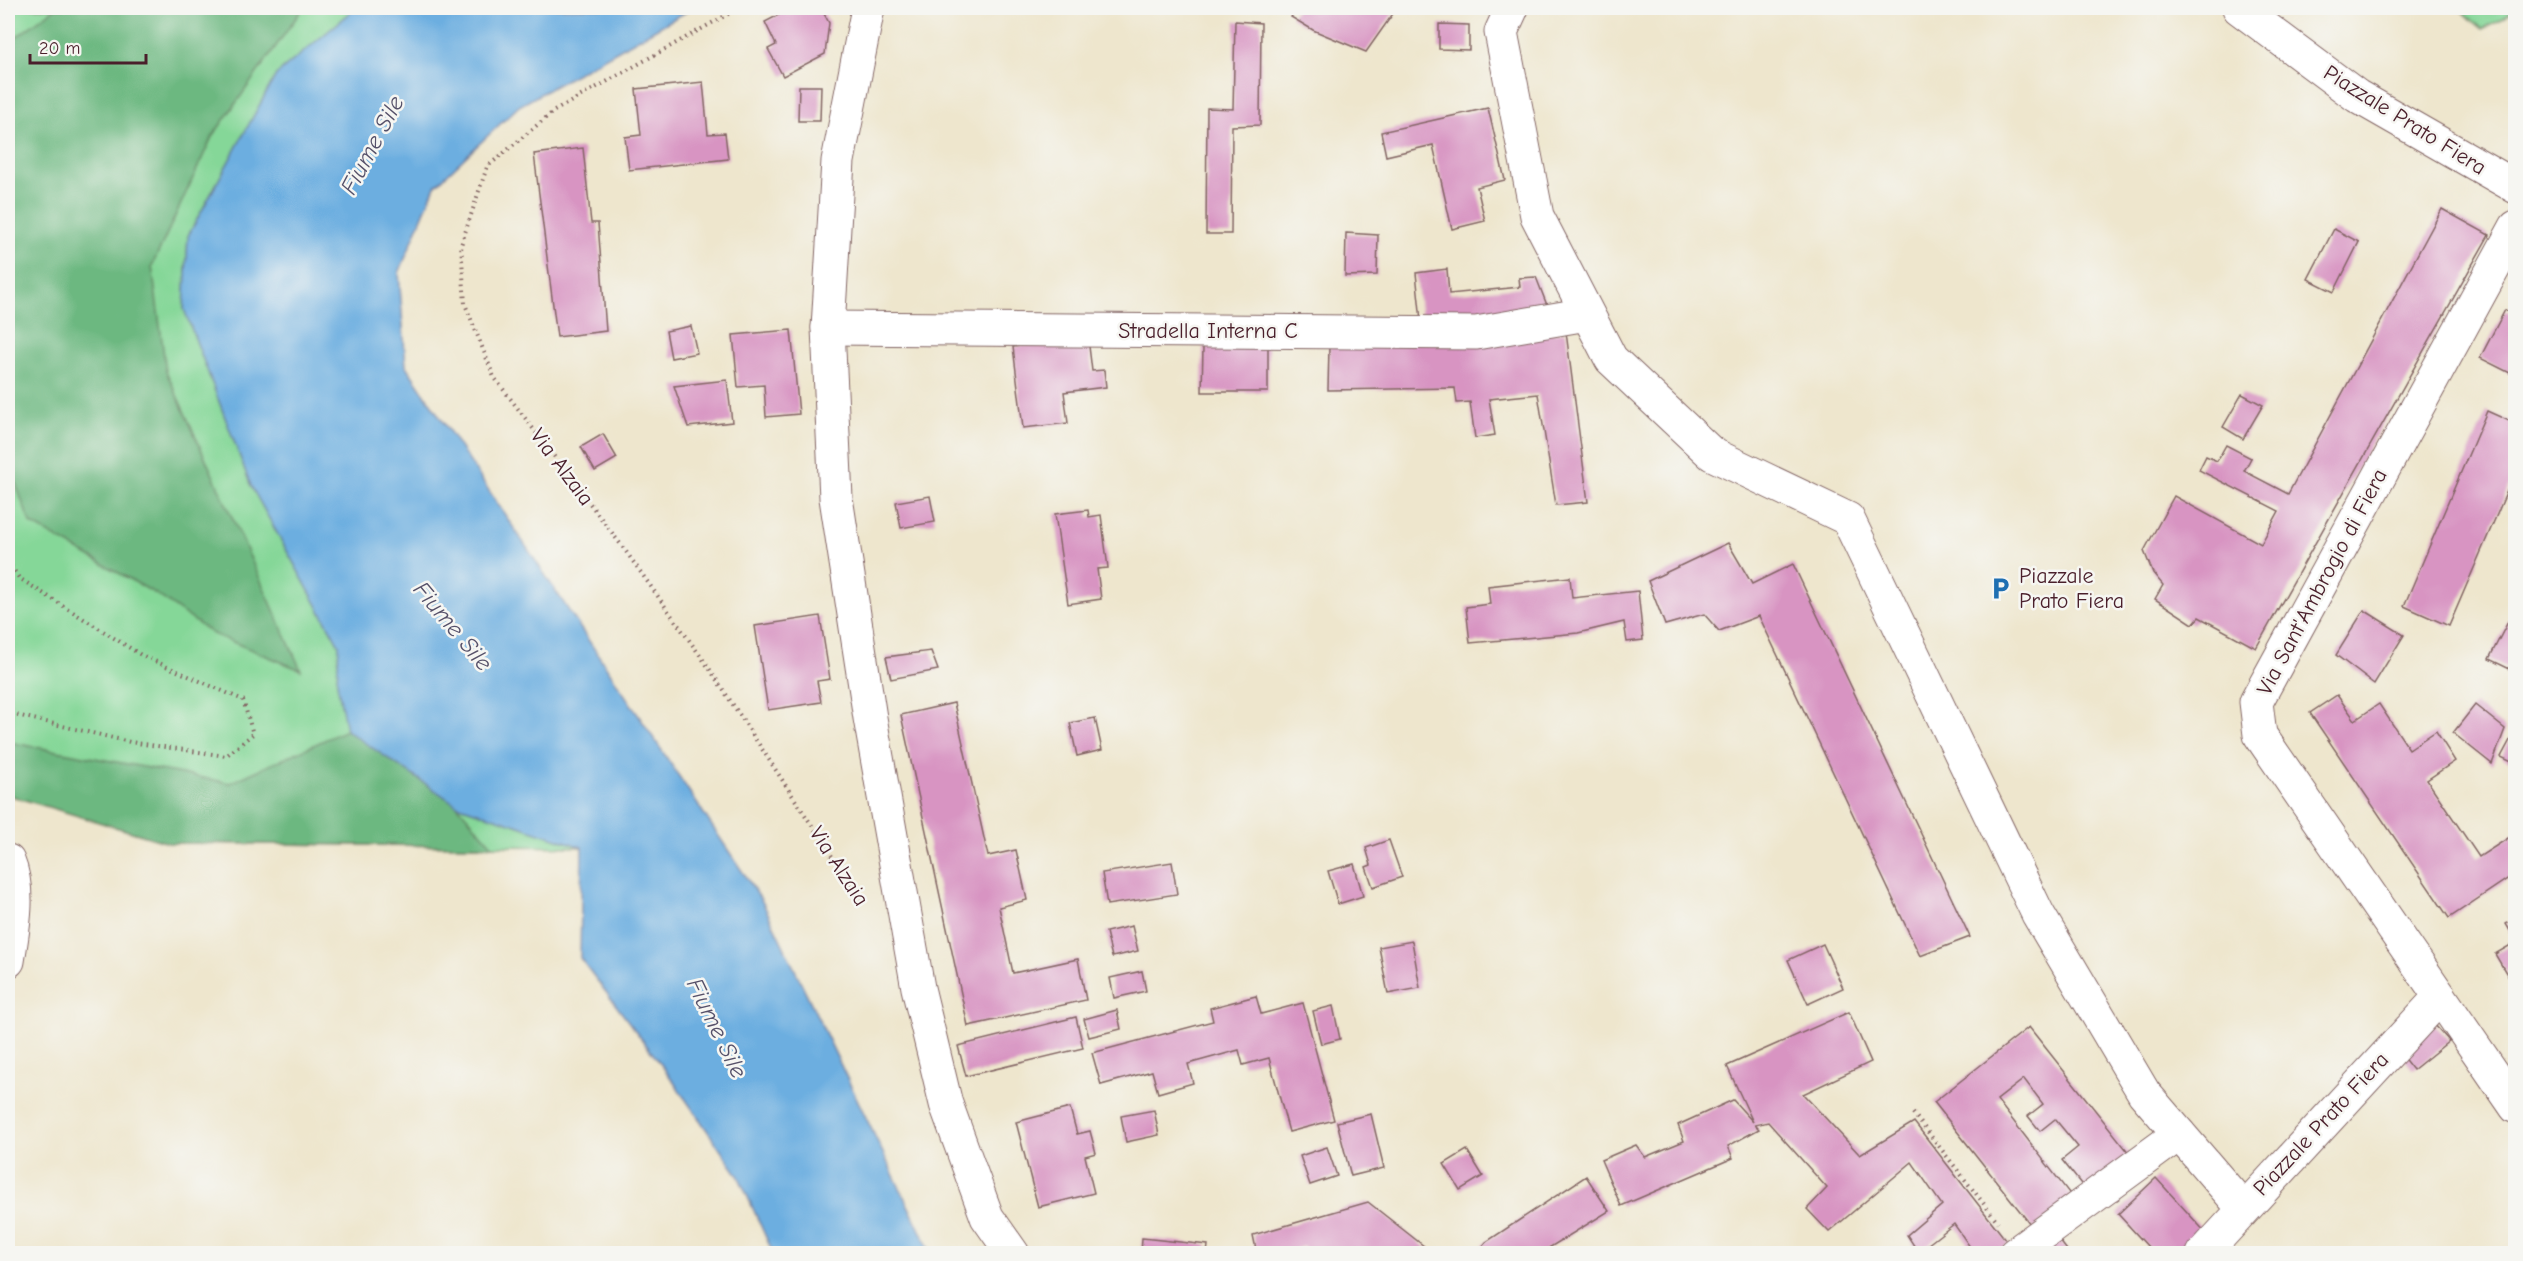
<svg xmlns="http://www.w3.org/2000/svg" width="2523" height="1261" font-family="'Comic Neue',sans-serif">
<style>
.green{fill:#85d798;stroke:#687b62;stroke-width:1.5}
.forest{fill:#6cb880;stroke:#5b6c56;stroke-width:1.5}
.water{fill:#6caee0;stroke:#5b6686;stroke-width:1.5}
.building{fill:#d894c2}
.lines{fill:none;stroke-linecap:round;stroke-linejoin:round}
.minor-casing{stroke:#836564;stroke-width:35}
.path{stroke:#836564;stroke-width:4;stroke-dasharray:1.5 4.5;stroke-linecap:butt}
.minor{stroke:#fff;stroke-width:33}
.labels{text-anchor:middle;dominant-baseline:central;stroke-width:5;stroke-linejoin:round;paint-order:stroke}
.street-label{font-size:22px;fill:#4a1f2b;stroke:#f6f6f2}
.poi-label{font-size:22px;fill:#4a1f2b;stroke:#f6f6f2;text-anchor:start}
.water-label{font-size:24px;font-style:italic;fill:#56516a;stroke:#f6f6f2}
</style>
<rect width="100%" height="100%" fill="#f6f6f2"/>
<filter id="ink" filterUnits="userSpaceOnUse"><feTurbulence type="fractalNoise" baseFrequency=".0167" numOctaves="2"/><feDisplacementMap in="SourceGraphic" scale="12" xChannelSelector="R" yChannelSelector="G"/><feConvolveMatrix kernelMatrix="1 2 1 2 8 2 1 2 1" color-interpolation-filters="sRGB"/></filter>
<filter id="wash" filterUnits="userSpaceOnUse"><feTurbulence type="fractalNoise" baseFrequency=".008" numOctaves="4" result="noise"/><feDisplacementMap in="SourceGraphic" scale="24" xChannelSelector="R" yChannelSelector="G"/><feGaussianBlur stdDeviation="1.35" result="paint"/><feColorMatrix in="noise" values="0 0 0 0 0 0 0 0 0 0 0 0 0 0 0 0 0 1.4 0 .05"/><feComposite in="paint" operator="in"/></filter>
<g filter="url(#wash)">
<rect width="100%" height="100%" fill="#eee6cd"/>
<g class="green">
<path d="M8,8H356L276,75L188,236L184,309L251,486L339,645L337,683L457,805L582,847L169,843L8,795Z"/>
<path d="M2458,8H2515V11L2483,29Z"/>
</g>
<g class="forest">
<path d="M56,8H303L212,137L152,266L166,371L301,670L213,634L156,594L30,523L8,462V43Z"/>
<path d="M346,730L457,805L493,846L169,843L8,795V742L230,783Z"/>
</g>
<path class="water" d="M356,8H693L519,106L435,186L399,273L406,366L762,901L931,1253H773L738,1175L666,1071L580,958L582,847L457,805L346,730L337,683L339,645L251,486L184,309L188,236L276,75Z"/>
<g id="blocks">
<g class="building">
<path d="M792,8H821L829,23L825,54L783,76L768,49L776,45L765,22Z"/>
<path d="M1297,8H1397L1366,52L1313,30L1291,17Z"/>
<path d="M1235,21L1261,23L1260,125L1232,126L1231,234H1206L1207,108L1233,109Z"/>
<path d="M1439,24L1469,25V50L1439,49Z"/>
<path d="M703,82L708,134L725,133L728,159L629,170L625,137L641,135L636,89Z"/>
<path d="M799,86H821L820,121H798Z"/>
<path d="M1488,108L1505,180L1477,187L1485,221L1452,229L1433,145L1386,156L1381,132Z"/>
<path d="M583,148L591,223H598L606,331L557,337L534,154Z"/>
<path d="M2442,209L2489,235L2256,648L2199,617L2193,624L2155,599L2163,585L2153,573L2144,551L2174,496L2261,544L2279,511L2199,470L2206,456L2217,461L2226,445L2251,458L2244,471L2288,494Z"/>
<path d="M2334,229L2359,242L2334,292L2308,279Z"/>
<path d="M1346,233L1378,235L1377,275L1345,276Z"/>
<path d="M1447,269L1449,294L1520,287L1519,278L1536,277L1550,313L1422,330L1416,273Z"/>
<path d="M2505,310L2516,315V376L2480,358Z"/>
<path d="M691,326L697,353L671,358L666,331Z"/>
<path d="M791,330L799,414L766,417L764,385L738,387L733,335Z"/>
<path d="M1566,332L1588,502L1556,505L1538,394L1489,399L1495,435L1475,438L1470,402L1457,403L1455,388L1328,390L1329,346Z"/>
<path d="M1088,338L1092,371L1104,370L1106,387L1064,392L1068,423L1023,428L1013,347Z"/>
<path d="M1203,347H1268V392H1202Z"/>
<path d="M727,380L732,422L688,427L674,386Z"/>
<path d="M2242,394L2263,405L2243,439L2223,427Z"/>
<path d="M2487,411L2516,424V487L2510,484L2449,626L2404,606Z"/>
<path d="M603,434L617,458L595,471L581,447Z"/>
<path d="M930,496L935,522L901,528L896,502Z"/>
<path d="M1088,510L1089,517L1101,515L1108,568L1097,569L1101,599L1068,604L1055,514Z"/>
<path d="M1728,543L1752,584L1793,564L1970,937L1920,956L1759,616L1719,631L1704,614L1665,625L1648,581Z"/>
<path d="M1570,577L1572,598L1638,591L1643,640L1627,642L1624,622L1578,633L1470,643L1466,607L1490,604L1488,586Z"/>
<path d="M2516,606V672L2489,659Z"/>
<path d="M2364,610L2404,635L2374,684L2336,655Z"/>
<path d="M820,616L830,679L817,681L821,702L768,710L755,626Z"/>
<path d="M931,651L938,670L891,679L886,657Z"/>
<path d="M2337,695L2355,720L2379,704L2409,749L2436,731L2455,761L2427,780L2479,857L2516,833V873L2449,918L2310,713Z"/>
<path d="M954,703L988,856L1016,850L1027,900L999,907L1013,973L1078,959L1086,1000L968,1026L901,715Z"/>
<path d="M2475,705L2505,729L2492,764L2453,733Z"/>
<path d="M1095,718L1102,750L1077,756L1070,723Z"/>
<path d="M2516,729V764L2501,757Z"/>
<path d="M1389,840L1402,877L1373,887L1366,867L1371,865L1366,848Z"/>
<path d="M1172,862L1177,894L1107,905L1102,873Z"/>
<path d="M1354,864L1363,896L1338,904L1328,871Z"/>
<path d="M2516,918V941L2506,924Z"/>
<path d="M1132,926L1138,951L1112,957L1106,932Z"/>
<path d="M1412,941L1420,988L1388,994L1379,947Z"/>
<path d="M2516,942V990L2495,954Z"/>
<path d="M1823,944L1843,988L1808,1004L1788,960Z"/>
<path d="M1142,971L1146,991L1114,998L1110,978Z"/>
<path d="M1256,996L1261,1014L1303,1003L1334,1120L1289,1132L1269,1058L1243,1065L1239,1050L1188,1064L1193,1083L1158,1093L1152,1071L1101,1085L1092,1053L1213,1021L1210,1008Z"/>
<path d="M1333,1006L1340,1039L1321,1044L1313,1011Z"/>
<path d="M1117,1010L1121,1029L1089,1037L1084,1019Z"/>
<path d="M1849,1012L1871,1062L1803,1094L1860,1155L1914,1122L2009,1244L1998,1254H1975L1954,1224L1918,1252L1907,1235L1942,1205L1912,1162L1829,1232L1807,1209L1827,1188L1768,1122L1755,1125L1759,1129L1728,1146L1733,1158L1621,1206L1601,1160L1636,1145L1645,1157L1684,1141L1678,1125L1733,1100L1753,1122L1727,1066Z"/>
<path d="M1076,1017L1083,1048L966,1076L958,1046Z"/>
<path d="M2434,1024L2449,1041L2413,1070L2399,1052Z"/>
<path d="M2029,1027L2130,1154L2085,1189L2062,1160L2078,1147L2055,1119L2040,1131L2028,1116L2043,1104L2024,1079L1997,1100L2073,1198L2034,1229L1934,1102Z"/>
<path d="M1070,1108L1077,1134L1090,1131L1096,1153L1085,1156L1094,1193L1038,1207L1016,1122Z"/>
<path d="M1154,1110L1159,1135L1126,1142L1121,1116Z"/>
<path d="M1371,1114L1384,1168L1351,1176L1337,1122Z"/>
<path d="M1327,1147L1337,1176L1310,1185L1300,1156Z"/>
<path d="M1467,1150L1483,1176L1460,1190L1444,1164Z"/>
<path d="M1586,1176L1609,1211L1539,1254H1476L1486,1242Z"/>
<path d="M2156,1178L2208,1235L2188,1254H2144L2150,1249L2118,1214Z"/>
<path d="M1368,1202L1434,1254H1307L1304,1246L1282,1254H1257L1253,1235Z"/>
<path d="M2053,1232L2070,1254H2027Z"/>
<path d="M1142,1238L1208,1245L1207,1254H1141Z"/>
</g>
</g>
</g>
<g filter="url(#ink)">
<use href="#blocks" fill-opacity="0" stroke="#836564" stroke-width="1.5"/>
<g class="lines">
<defs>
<g id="minor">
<path d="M868,8L838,161L828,328L836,498L870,718L918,988L946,1104L987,1217L1013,1254"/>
<path d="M1512,8L1501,32L1537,216L1611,359L1712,454L1848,519L2038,914L2144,1093L2243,1208"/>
<path d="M2239,8L2357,96L2516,187"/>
<path d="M2516,227L2256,702L2260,735L2516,1107"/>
<path d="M828,328L1476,333L1587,314"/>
<path d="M8,861C21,892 13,929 8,961"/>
<path d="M2015,1254L2179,1134"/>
<path d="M2203,1254L2440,997"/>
</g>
</defs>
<use href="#minor" class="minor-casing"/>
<g class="path">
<path d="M739,8L554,111L487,167L461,245L465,304L494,377L622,546L709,668L864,905"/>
<path d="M2516,24L2511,33L2516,35"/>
<path d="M8,561L19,578L141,655L243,700L253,734L226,756L130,742L8,713"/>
<path d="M1913,1113L1998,1222"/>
</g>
<use href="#minor" class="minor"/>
</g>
</g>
<defs>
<symbol id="parking-bare" viewBox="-9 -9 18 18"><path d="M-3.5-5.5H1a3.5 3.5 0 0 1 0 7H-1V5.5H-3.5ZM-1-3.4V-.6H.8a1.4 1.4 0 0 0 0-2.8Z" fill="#1f6fb2" stroke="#f6f6f2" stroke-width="2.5" paint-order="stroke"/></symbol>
</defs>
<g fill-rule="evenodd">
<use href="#parking-bare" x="1984" y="572" width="33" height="33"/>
</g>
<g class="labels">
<g class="street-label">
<text transform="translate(2405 120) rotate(32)">Piazzale Prato Fiera</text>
<text x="1208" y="331">Stradella Interna C</text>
<text transform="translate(562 467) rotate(53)">Via Alzaia</text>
<text transform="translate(2322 582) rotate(-62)">Via Sant'Ambrogio di Fiera</text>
<text transform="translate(839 866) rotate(57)">Via Alzaia</text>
<text transform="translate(2321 1124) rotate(-47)">Piazzale Prato Fiera</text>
</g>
<g class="poi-label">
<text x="2019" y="576">Piazzale<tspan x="2019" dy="25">Prato Fiera</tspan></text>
</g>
<g class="water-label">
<text transform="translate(372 145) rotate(-62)">Fiume Sile</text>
<text transform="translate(453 626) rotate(50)">Fiume Sile</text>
<text transform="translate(717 1028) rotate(64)">Fiume Sile</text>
</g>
</g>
<rect width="2523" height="1261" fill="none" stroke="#f6f6f2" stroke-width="30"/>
<path d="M30 54v9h116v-9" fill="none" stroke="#4a1f2b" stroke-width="3"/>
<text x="39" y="54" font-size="18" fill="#4a1f2b" stroke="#f6f6f2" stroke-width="4.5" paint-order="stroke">20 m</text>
</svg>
